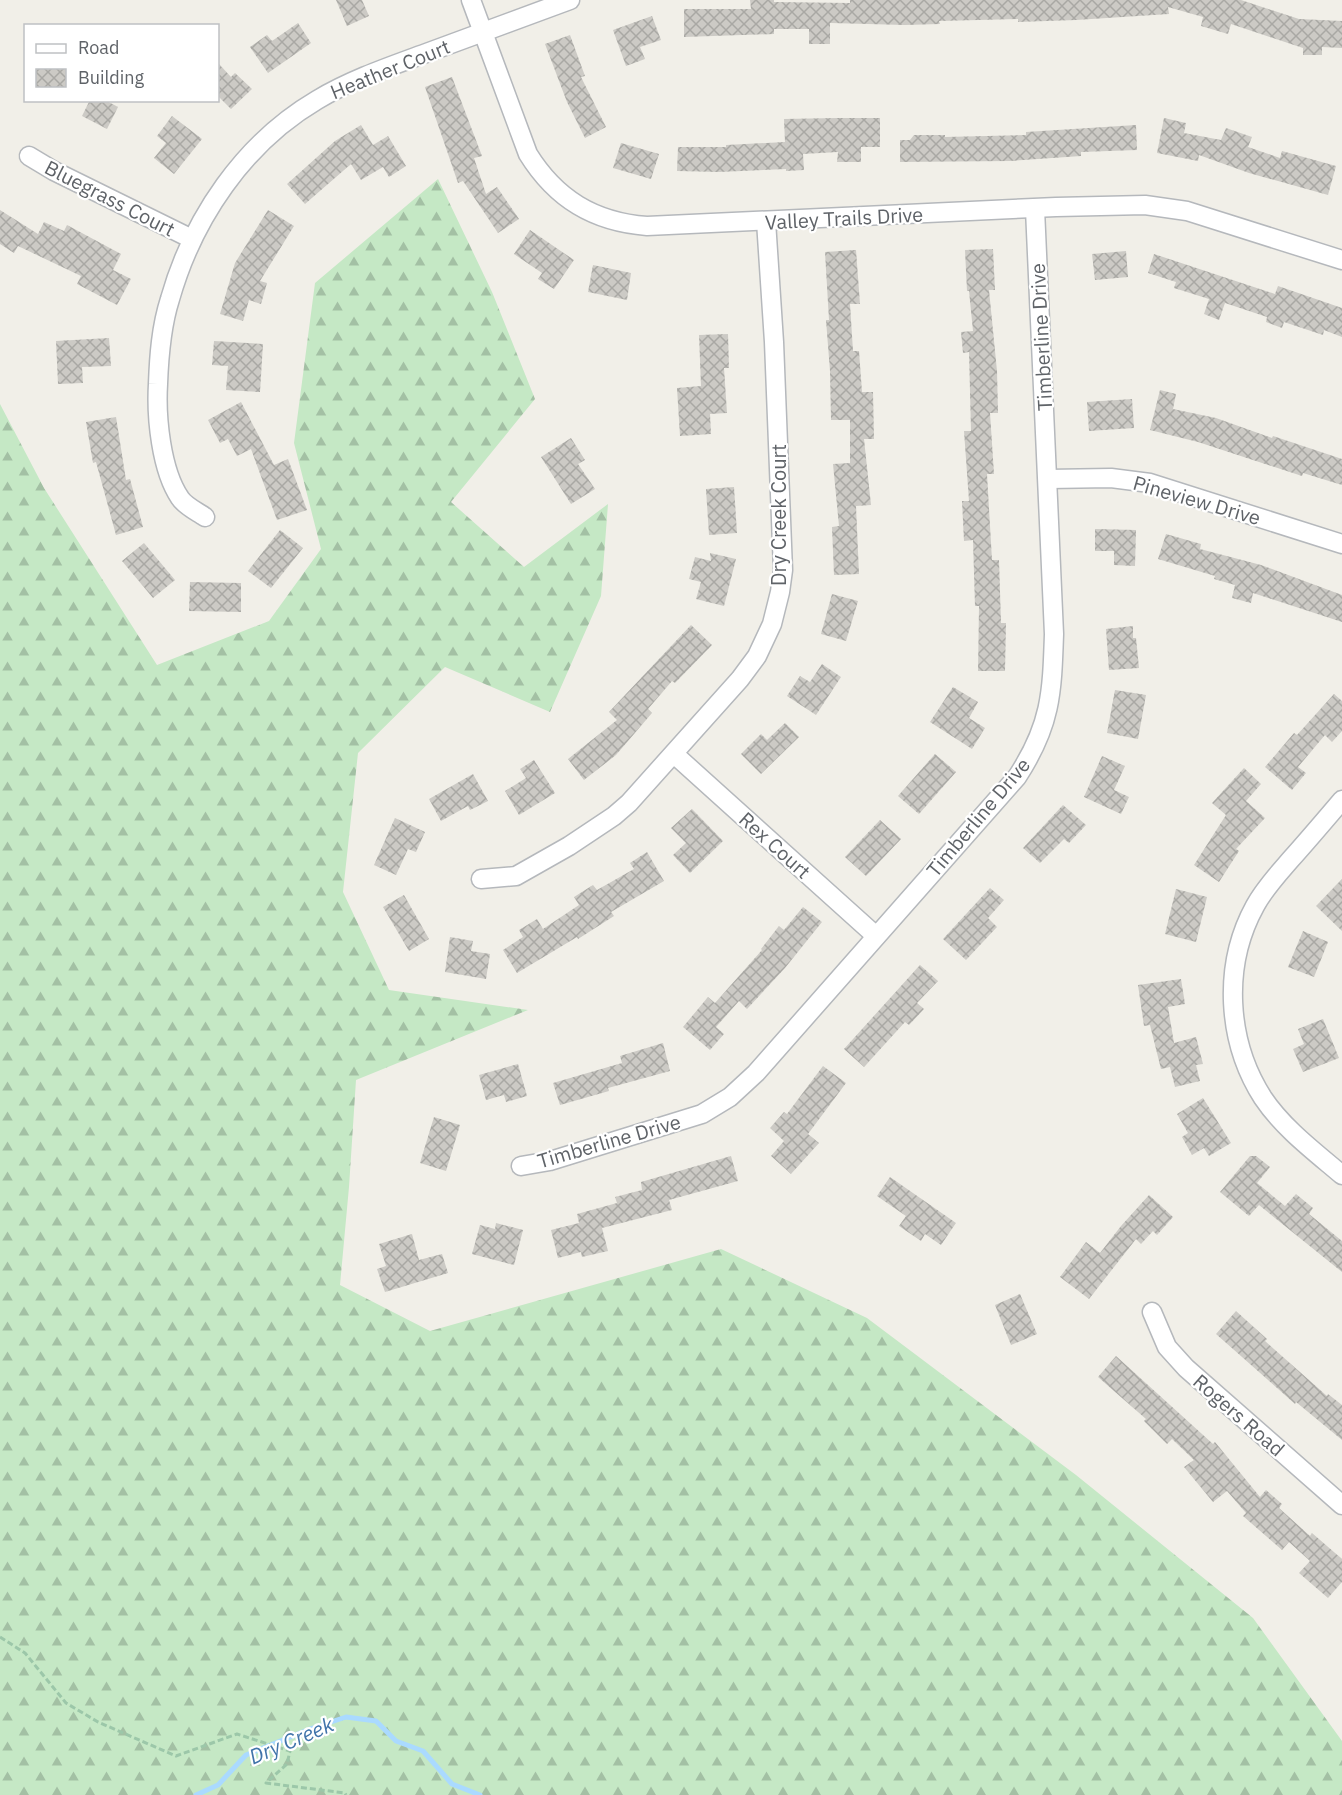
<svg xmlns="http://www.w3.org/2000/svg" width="1342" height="1795" font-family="'IBM Plex Sans',sans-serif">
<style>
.forest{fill:url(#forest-firs)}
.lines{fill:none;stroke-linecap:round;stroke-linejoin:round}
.stream{stroke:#aadaff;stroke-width:5}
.building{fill:url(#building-cross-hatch)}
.street-casing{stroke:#b5b8bc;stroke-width:21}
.path{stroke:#9cc7a9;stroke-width:3;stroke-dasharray:6 3;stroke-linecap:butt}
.street{stroke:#fff;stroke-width:18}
.labels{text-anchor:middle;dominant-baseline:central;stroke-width:4.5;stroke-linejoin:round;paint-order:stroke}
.street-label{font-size:20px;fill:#5f6368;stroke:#fff}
.water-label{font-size:21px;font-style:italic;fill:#4174aa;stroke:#fff}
</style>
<defs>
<pattern id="forest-firs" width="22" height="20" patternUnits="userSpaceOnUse" patternTransform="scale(1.5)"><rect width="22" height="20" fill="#c5e8c5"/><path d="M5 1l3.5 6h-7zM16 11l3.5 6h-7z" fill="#a3c0a4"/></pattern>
<pattern id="building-cross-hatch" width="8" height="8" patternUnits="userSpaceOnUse" patternTransform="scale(1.5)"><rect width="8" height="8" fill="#cccac5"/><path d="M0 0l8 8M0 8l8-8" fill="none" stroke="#a9a8a4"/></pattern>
</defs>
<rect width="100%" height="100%" fill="#f1efe8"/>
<path class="forest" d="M438,179L492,292L535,399L451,502L524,567L608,504L601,596L550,712L445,667L358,753L343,892L389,990L528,1010L356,1080L349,1187L340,1285L430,1331L721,1249L867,1318L1076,1475L1253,1618L1342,1741V1795H0V404L44,488L157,665L269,621L321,549L294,443L315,283Z"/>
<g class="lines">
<path class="stream" d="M196,1795L218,1785L246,1755L310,1729L346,1717L376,1721L396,1741L423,1751L452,1784L480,1795"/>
</g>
<g class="building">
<path d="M336,0H362L369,16L347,26Z"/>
<path d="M750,0H774V2L850,3V0H1241L1299,19L1342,21V48L1322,47V55H1303V48L1231,24L1228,34L1201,26L1203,17L1168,7L1169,14L1076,20L1018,22V19L939,21L940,24L905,25L830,23V44H809V29H774V34L684,37V9H751Z"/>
<path d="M652,16L661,40L640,47L645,59L626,66L613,30Z"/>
<path d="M298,23L311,43L268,73L250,47L267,35L272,41Z"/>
<path d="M570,35L585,76L581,77L606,127L585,138L567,102L545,44Z"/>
<path d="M218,63L231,77L235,73L252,89L231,109L218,96Z"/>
<path d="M452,77L482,156L474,158L486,194L497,187L519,219L498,233L463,181L458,183L425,87Z"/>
<path d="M90,100H105L118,107L107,129L82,116Z"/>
<path d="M172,116L202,139L174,174L154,158L166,143L157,136Z"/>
<path d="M837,118H880V147H861V162H837L838,152L803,154L804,170L786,171V169L719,172L677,171L678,147H726V145L785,142L784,119Z"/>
<path d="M1164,118L1186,123L1184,133L1221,140L1226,128L1252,137L1248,147L1280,158L1282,151L1336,166L1328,195L1249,173L1199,155L1198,161L1157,153Z"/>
<path d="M361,125L373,145L388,136L406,166L389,177L383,167L361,180L351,164L305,204L287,184L335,141Z"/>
<path d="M1136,125L1137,150L1081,152V156L1010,161L900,162V140H910L914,135H945V137L1026,135V132Z"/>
<path d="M621,143L659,154L651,179L613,168Z"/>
<path d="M0,210L38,234L44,222L64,231L67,225L121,254L113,270L131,279L117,305L77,284L81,276L18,246L14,253L0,244Z"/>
<path d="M268,210L294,226L260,281L267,283L261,304L249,300L243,321L220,314L235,263Z"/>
<path d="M530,230L574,260L554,289L538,279L542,273L514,254Z"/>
<path d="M993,249L995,290H989L997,371L998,413H990L994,474H987L992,560H999L1001,623H1006L1005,671H978L979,606H975L973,540L964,541L962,501H969L964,431H971L969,352L963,353L961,332L973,331L969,291H967L965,250Z"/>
<path d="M856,250L860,304H850L853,351H859L862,392H873L874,439H864L871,505L856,506L859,574L834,575L832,527L839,526L833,464L850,463V420H831L830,371L826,320H829L825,252Z"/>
<path d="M1126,251L1128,277L1095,280L1092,254Z"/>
<path d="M1154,254L1275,294L1278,286L1342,308V337L1324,330L1323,335L1284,322L1282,328L1266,322L1267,317L1225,303L1219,320L1204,314L1209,299L1174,288L1176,282L1148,273Z"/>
<path d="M593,265L631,273L627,300L588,292Z"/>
<path d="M728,334L729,368H724L727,413L710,414L711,434L680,436L677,388L701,386L699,335Z"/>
<path d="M109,338L111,366L82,367L83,383L58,384L56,341Z"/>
<path d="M214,341L263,344L260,392L226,390L228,366L212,365Z"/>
<path d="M1160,390L1176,394L1173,409L1216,418L1272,438L1273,436L1342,459V485L1303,473L1302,476L1198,442L1150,430Z"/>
<path d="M1132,399L1134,428L1089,431L1087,402Z"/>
<path d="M241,402L274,465L288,459L307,510L277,520L251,449L237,456L228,439L220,443L208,420Z"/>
<path d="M116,417L126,480L130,479L143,527L116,535L96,462L93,463L86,422Z"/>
<path d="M571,438L585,460L578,464L595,489L571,504L541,457Z"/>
<path d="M734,487L737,533L709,535L706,489Z"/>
<path d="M1095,529L1136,530L1135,566L1114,565V551H1095Z"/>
<path d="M280,530L303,548L271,588L248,571Z"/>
<path d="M1166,534L1201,544L1200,549L1261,565L1342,595V622L1253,593L1251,603L1232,598L1235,585L1214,579L1215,576L1158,559Z"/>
<path d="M144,543L175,580L153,598L122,561Z"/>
<path d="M710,553L736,559L724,606L696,599L701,582L689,579L695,557L711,561Z"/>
<path d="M190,582L241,583V612L189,611Z"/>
<path d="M832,594L858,601L846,641L821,634Z"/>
<path d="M691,625L712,645L675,683L672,681L648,709L652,713L616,755L584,780L568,759L617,720L609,712Z"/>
<path d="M1133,626V638H1136L1139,668L1109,670L1106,629Z"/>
<path d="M822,664L841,677L816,715L787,696L800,676L810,682Z"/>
<path d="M953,687L978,702L969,718L985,728L972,749L930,722Z"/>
<path d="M1115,690L1146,695L1138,739L1107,733Z"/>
<path d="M1334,694L1342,701V731L1332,742L1325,735L1298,767L1306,773L1292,790L1265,767L1294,733L1297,735Z"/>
<path d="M785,723L799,737L761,774L741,754L761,734L767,740Z"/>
<path d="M935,754L956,772L919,814L898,796Z"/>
<path d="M1102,756L1125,766L1114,790L1129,797L1121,814L1084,797Z"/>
<path d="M534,760L555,793L519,815L505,791L526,778L520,769Z"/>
<path d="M1244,768L1261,784L1246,801L1265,818L1236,849L1239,851L1219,882L1194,865L1226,815L1212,803Z"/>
<path d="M473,774L488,801L470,810L468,806L441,821L429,799Z"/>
<path d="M1063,805L1086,825L1069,843L1064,839L1040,863L1023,848Z"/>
<path d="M692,809L723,841L690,873L673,855L686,843L671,828Z"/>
<path d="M395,818L425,832L416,852L408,849L396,875L374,865Z"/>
<path d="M880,820L901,839L866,876L845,857Z"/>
<path d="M647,852L664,881L611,912L614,916L578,939L577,937L517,973L503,950L523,937L519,930L537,919L543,929L579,905L574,897L593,885L597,890L634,869L630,863Z"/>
<path d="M1342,879V931L1316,906Z"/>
<path d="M990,888L1004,900L988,918L997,927L966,960L943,939Z"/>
<path d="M1176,889L1207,897L1196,942L1165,934Z"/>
<path d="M404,895L429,939L409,951L383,907Z"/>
<path d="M803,907L822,922L785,968L747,1009L739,1001L716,1027L724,1034L710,1050L683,1027L708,997L715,1003L762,950L761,949L779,926L784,930Z"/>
<path d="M1303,931L1328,942L1314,977L1288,967Z"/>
<path d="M450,937L473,941L471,951L490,954L486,979L445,972Z"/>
<path d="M920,965L938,981L917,1003L924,1009L909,1025L905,1022L864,1067L844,1049Z"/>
<path d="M1181,979L1185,1004L1168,1007L1174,1043L1196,1037L1203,1064L1196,1065L1200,1081L1175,1087L1170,1067L1161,1069L1150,1025L1144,1026L1138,985Z"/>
<path d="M1323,1019L1339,1058L1303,1072L1293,1049L1304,1044L1298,1029Z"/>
<path d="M663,1043L670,1071L608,1088L609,1091L560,1105L553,1083L622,1063L620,1056Z"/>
<path d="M518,1064L527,1096L506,1102L504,1095L486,1100L479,1075Z"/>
<path d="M823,1066L846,1083L808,1134L819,1143L791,1174L771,1156L784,1141L770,1128L784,1112L787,1114Z"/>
<path d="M1203,1098L1231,1143L1209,1156L1204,1148L1192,1155L1182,1137L1188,1133L1177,1114Z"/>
<path d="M434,1117L460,1125L446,1171L420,1163Z"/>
<path d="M731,1156L738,1181L669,1200L672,1210L602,1228L608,1251L582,1257L581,1252L558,1258L551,1230L579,1223L577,1214L617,1203L615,1197L642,1190L641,1182Z"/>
<path d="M1250,1156H1256L1270,1167L1257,1183L1285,1206L1296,1194L1313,1208L1309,1214L1342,1241V1272L1259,1205L1249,1216L1220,1192Z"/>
<path d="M890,1177L956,1223L941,1245L925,1234L921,1241L899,1226L906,1216L877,1196Z"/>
<path d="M1149,1195L1173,1217L1157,1235L1153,1231L1141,1244L1136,1239L1089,1299L1060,1277L1086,1242L1100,1253L1121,1226Z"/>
<path d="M496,1223L523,1230L514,1265L472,1254L480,1225L495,1229Z"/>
<path d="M412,1234L419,1260L442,1254L448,1273L385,1292L377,1269L386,1266L379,1244Z"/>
<path d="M1020,1294L1037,1334L1011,1345L995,1305Z"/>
<path d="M1236,1311L1267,1339L1265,1341L1327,1396L1328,1394L1342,1405V1440L1296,1402L1295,1404L1216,1334Z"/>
<path d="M1116,1356L1213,1444L1215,1442L1260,1497L1266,1490L1282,1504L1279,1508L1310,1536L1312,1533L1342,1559V1582L1328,1598L1299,1573L1310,1561L1289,1542L1282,1550L1243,1516L1246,1513L1227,1491L1213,1502L1184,1467L1194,1460L1172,1439L1167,1444L1144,1421L1146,1419L1098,1377Z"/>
</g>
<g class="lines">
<defs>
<g id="street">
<path d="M471,0L528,154C556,199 594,222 647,226L1056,207L1145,205L1187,211L1342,260"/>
<path d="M29,156L54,171L192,239"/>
<path d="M1048,479L1111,478L1150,483L1342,544"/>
<path d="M205,517C198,512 185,506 180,498C161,470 156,417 158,384C159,356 161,327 170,299C193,218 244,143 317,100C352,79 391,66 429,52C476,35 523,17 570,0"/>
<path d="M674,754L876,936"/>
<path d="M1342,800C1325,820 1308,840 1291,859C1278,874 1264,889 1255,906C1222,966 1227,1042 1263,1098C1283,1128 1315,1152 1342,1175"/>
<path d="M481,879L516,876L569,846L614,816L629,803L740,679L757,656L772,624L780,592L783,570L774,342L766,221"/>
<path d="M521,1166L550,1161L702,1114L730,1097L756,1073L1017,777C1051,725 1052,694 1054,634L1035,209"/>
<path d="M1152,1312L1167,1347L1186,1368L1342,1505"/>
</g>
</defs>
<use href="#street" class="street-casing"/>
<path class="path" d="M0,1637L25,1653L66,1703L98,1722L176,1756L237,1734L290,1751L287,1764L266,1783L345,1793L346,1795"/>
<use href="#street" class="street"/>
</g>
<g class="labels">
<g class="street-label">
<text transform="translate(390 69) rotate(-22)">Heather Court</text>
<text transform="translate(110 198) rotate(27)">Bluegrass Court</text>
<text transform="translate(844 218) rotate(-3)">Valley Trails Drive</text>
<text transform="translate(1041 337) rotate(-93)">Timberline Drive</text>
<text transform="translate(1197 500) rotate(16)">Pineview Drive</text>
<text transform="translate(778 515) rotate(-90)">Dry Creek Court</text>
<text transform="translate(978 817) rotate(-50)">Timberline Drive</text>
<text transform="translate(775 845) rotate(42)">Rex Court</text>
<text transform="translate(609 1141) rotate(-16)">Timberline Drive</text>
<text transform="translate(1239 1415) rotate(41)">Rogers Road</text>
</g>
<g class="water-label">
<text transform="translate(291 1740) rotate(-23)">Dry Creek</text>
</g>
</g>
<rect x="24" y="24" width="195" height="78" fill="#ffffff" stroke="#bfc1c3" stroke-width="1.5"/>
<rect x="36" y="44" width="30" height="9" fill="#ffffff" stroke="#bfc1c3" stroke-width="1.5"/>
<text x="78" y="54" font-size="18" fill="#5f6368">Road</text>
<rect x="36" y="69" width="30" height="18" fill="url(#building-cross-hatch)" stroke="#bfc1c3" stroke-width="1.5"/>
<text x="78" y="84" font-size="18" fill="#5f6368">Building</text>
</svg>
